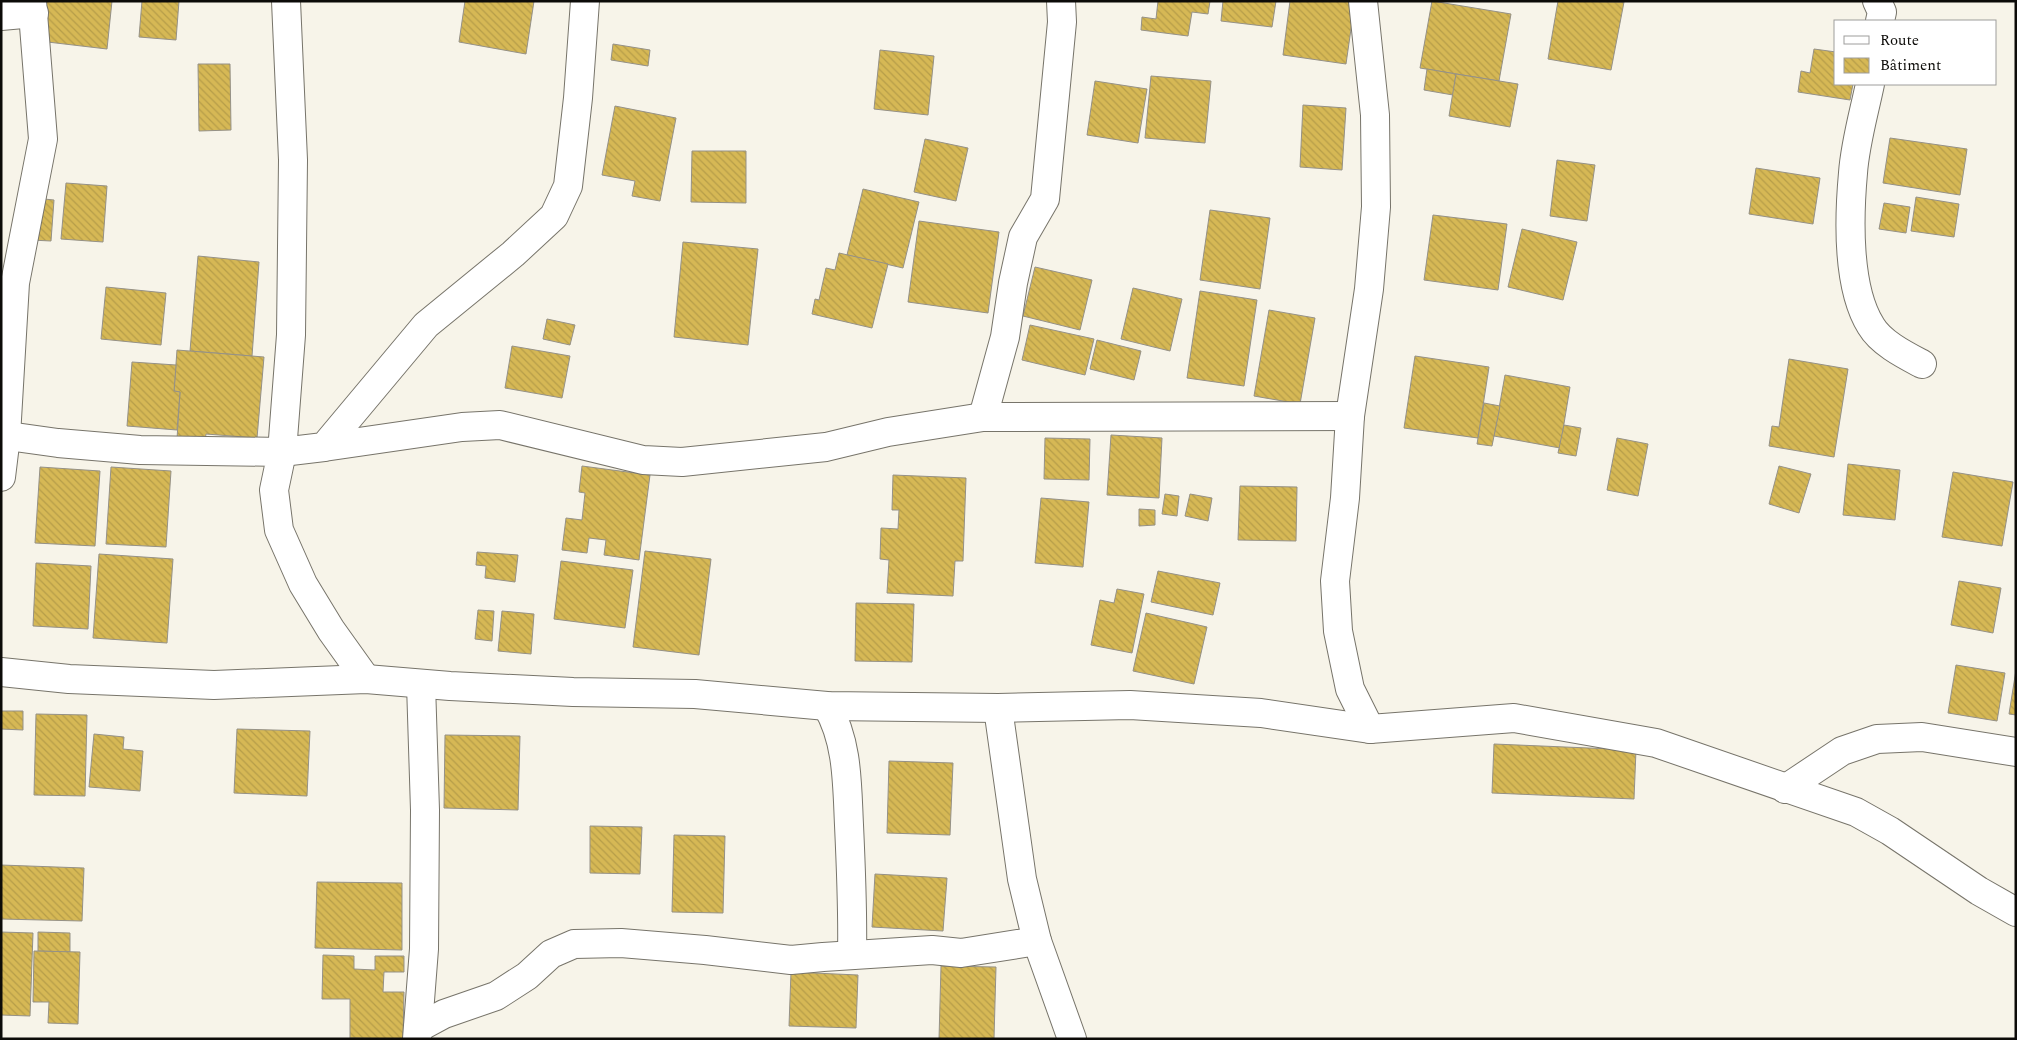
<svg xmlns="http://www.w3.org/2000/svg" width="2017" height="1040" font-family="Spectral,serif">
<style>
.building{fill:url(#building-back-hatch);stroke:#959187}
.lines{fill:none;stroke-linecap:round;stroke-linejoin:round}
.minor-casing{stroke:#77746a;stroke-width:30}
.minor{stroke:#fff;stroke-width:28}
</style>
<defs>
<pattern id="building-back-hatch" width="6" height="6" patternUnits="userSpaceOnUse" patternTransform="scale(1.25)"><rect width="6" height="6" fill="#d6b855"/><path d="M-1 5l2 2M0 0l6 6M5-1l2 2" fill="none" stroke="#b69d49"/></pattern>
</defs>
<rect width="100%" height="100%" fill="#f7f4e9"/>
<g class="building">
<path d="M43,1H112L107,49L39,41Z"/>
<path d="M142,1H179L176,40L139,37Z"/>
<path d="M465,1H534L526,54L459,42Z"/>
<path d="M1158,1H1210L1208,14L1192,12L1188,36L1141,30L1142,17L1156,19Z"/>
<path d="M1223,1H1276L1272,27L1221,21Z"/>
<path d="M1290,1H1355L1346,64L1283,55Z"/>
<path d="M1432,1L1511,14L1499,81L1420,68Z"/>
<path d="M1558,1L1624,2L1611,70L1548,59Z"/>
<path d="M613,44L650,50L648,66L611,60Z"/>
<path d="M1814,49L1836,52V84H1853L1850,100L1798,92L1801,71L1810,73Z"/>
<path d="M880,50L934,56L928,115L874,109Z"/>
<path d="M198,64H230L231,130L199,131Z"/>
<path d="M1427,69L1456,74L1453,95L1424,90Z"/>
<path d="M1456,74L1518,84L1510,127L1449,116Z"/>
<path d="M1151,76L1211,81L1205,143L1145,138Z"/>
<path d="M1095,81L1147,89L1138,143L1087,135Z"/>
<path d="M1303,105L1346,108L1342,170L1300,167Z"/>
<path d="M615,106L676,118L660,201L632,196L635,181L602,175Z"/>
<path d="M1890,138L1967,149L1960,195L1883,183Z"/>
<path d="M925,139L968,148L956,201L914,192Z"/>
<path d="M692,151H746V203L691,202Z"/>
<path d="M1557,160L1595,165L1587,221L1550,216Z"/>
<path d="M1756,168L1820,178L1813,224L1749,214Z"/>
<path d="M66,183L107,186L103,242L61,239Z"/>
<path d="M863,189L919,202L903,268L847,255Z"/>
<path d="M1916,197L1959,204L1954,237L1911,231Z"/>
<path d="M34,198L54,200L51,241L31,240Z"/>
<path d="M1884,203L1910,207L1906,233L1879,229Z"/>
<path d="M1210,210L1270,218L1260,289L1200,280Z"/>
<path d="M1433,215L1507,224L1498,290L1424,280Z"/>
<path d="M919,221L999,232L988,313L908,302Z"/>
<path d="M1522,229L1577,242L1563,300L1508,287Z"/>
<path d="M683,242L758,249L748,345L674,337Z"/>
<path d="M839,253L888,264L872,328L812,314L815,299L819,300L826,268L835,270Z"/>
<path d="M198,256L259,262L252,356L190,351Z"/>
<path d="M1035,267L1092,280L1080,330L1023,316Z"/>
<path d="M106,287L166,293L161,345L101,339Z"/>
<path d="M1133,288L1182,299L1170,351L1121,339Z"/>
<path d="M1200,291L1257,300L1244,386L1187,378Z"/>
<path d="M1269,310L1315,318L1300,404L1254,396Z"/>
<path d="M547,319L575,325L570,345L543,339Z"/>
<path d="M1030,325L1094,339L1085,375L1022,360Z"/>
<path d="M1097,340L1141,351L1134,380L1090,369Z"/>
<path d="M512,346L570,356L562,398L505,388Z"/>
<path d="M177,350L264,357L257,438L206,434L205,441L177,439L180,392L174,391Z"/>
<path d="M1415,356L1489,367L1478,438L1404,428Z"/>
<path d="M1789,359L1848,369L1834,457L1769,446L1772,426L1779,427Z"/>
<path d="M132,362L176,365L174,391L180,392L177,430L127,426Z"/>
<path d="M1505,375L1570,387L1560,448L1494,436Z"/>
<path d="M1484,403L1500,406L1492,446L1477,444Z"/>
<path d="M1564,425L1581,428L1576,456L1558,453Z"/>
<path d="M1111,435L1162,438L1159,498L1107,495Z"/>
<path d="M1045,438L1090,439L1089,480L1044,479Z"/>
<path d="M1617,438L1648,444L1638,496L1607,490Z"/>
<path d="M1848,464L1900,470L1895,520L1843,515Z"/>
<path d="M582,466L650,475L639,560L604,555L606,540L589,538L587,553L562,550L566,518L582,520L585,493L579,492Z"/>
<path d="M1779,466L1811,474L1799,513L1769,504Z"/>
<path d="M40,467L100,471L95,546L35,543Z"/>
<path d="M111,467L171,471L166,547L106,544Z"/>
<path d="M1953,472L2013,482L2002,546L1942,537Z"/>
<path d="M893,475L966,478L963,561H955L953,596L887,593L889,560L880,559L881,528L898,529L899,510H892Z"/>
<path d="M1240,486L1297,487L1296,541L1238,540Z"/>
<path d="M1165,494L1179,496L1177,516L1162,514Z"/>
<path d="M1190,494L1212,498L1208,521L1185,516Z"/>
<path d="M1041,498L1089,502L1083,567L1035,563Z"/>
<path d="M1139,509L1155,510V525L1139,526Z"/>
<path d="M645,551L711,559L699,655L633,647Z"/>
<path d="M477,552L518,555L515,582L485,578L486,566L476,565Z"/>
<path d="M99,554L173,559L167,643L93,638Z"/>
<path d="M561,561L633,570L625,628L554,619Z"/>
<path d="M36,563L91,566L88,629L33,626Z"/>
<path d="M1158,571L1220,583L1213,615L1151,602Z"/>
<path d="M1959,581L2001,588L1993,633L1951,625Z"/>
<path d="M1117,589L1144,594L1132,653L1091,645L1100,600L1114,603Z"/>
<path d="M856,603L914,604L912,662L855,661Z"/>
<path d="M478,610L494,611L492,641L475,639Z"/>
<path d="M502,611L534,614L531,654L498,651Z"/>
<path d="M1146,613L1207,627L1194,684L1133,671Z"/>
<path d="M1956,665L2005,673L1997,721L1948,713Z"/>
<path d="M2016,670V715L2009,714Z"/>
<path d="M1,711H23V730L1,729Z"/>
<path d="M36,714L87,715L85,796L34,795Z"/>
<path d="M237,729L310,731L307,796L234,793Z"/>
<path d="M94,734L124,737L123,749L143,751L140,791L89,787Z"/>
<path d="M445,735L520,736L518,810L444,808Z"/>
<path d="M1494,744L1636,750L1634,799L1492,793Z"/>
<path d="M889,761L953,763L950,835L887,833Z"/>
<path d="M590,826L642,827L640,874L590,873Z"/>
<path d="M674,835L725,836L723,913L672,912Z"/>
<path d="M1,865L84,868L82,921L1,919Z"/>
<path d="M875,874L947,878L943,931L872,927Z"/>
<path d="M317,882L402,883V950L315,948Z"/>
<path d="M1,932L33,933L30,1016L1,1015Z"/>
<path d="M38,932L70,933V952L38,951Z"/>
<path d="M34,951L80,952L78,1024L48,1023L49,1002H33Z"/>
<path d="M323,955L354,956V969L375,970V956H404V972H384L383,992H404L403,1039L350,1038V999H322Z"/>
<path d="M941,966L996,967L994,1039H939Z"/>
<path d="M791,972L858,975L856,1028L789,1026Z"/>
</g>
<g class="lines">
<defs>
<g id="minor">
<path d="M286,1L293,160L291,335L282,452L324,447L426,325L513,254L554,216L568,186L578,98L585,1"/>
<path d="M1363,1L1375,115L1376,207L1369,289L1350,416L1345,498L1335,581L1338,631L1350,689L1370,729"/>
<path d="M1877,1L1882,12L1880,21"/>
<path d="M1,16L34,13"/>
<path d="M1870,84C1864,113 1855,144 1853,173C1849,217 1847,288 1871,326C1881,343 1905,355 1922,364"/>
<path d="M983,417L1005,337L1013,283L1023,237L1045,199L1062,22L1061,1"/>
<path d="M1,435L58,443L140,450L282,452L274,490L279,530L303,584L331,630L366,679"/>
<path d="M324,447L462,427L500,425L643,460L682,462L826,447L888,432L983,417L1350,416"/>
<path d="M1,477L6,436L15,283L43,139L32,1"/>
<path d="M1,672L69,679L214,685L366,679L450,686L573,692L695,694L827,706L998,708L1130,705L1261,713L1370,729L1514,718L1656,743L1856,812L1890,831L1979,891L2016,912"/>
<path d="M827,706C848,742 847,784 849,825C851,868 853,911 852,955"/>
<path d="M998,708L1022,879L1037,941L1072,1039"/>
<path d="M1785,789L1842,751L1877,739L1922,737L2016,752"/>
<path d="M418,1028L444,1014L496,996L527,976L551,954L574,944L621,943L705,950L791,960L823,957L932,950L961,953L1037,941"/>
<path d="M417,1039L424,949L425,810L421,684"/>
</g>
</defs>
<use href="#minor" class="minor-casing"/>
<use href="#minor" class="minor"/>
</g>
<rect width="2017" height="1040" fill="none" stroke="#0c0b08" stroke-width="5"/>
<rect x="1834" y="20" width="162" height="65" fill="#ffffff" stroke="#9e9d9c"/>
<rect x="1844" y="36" width="25" height="8" fill="#ffffff" stroke="#9e9d9c"/>
<text x="1880" y="45" font-size="15" fill="#0c0b08">Route</text>
<rect x="1844" y="58" width="25" height="15" fill="url(#building-back-hatch)" stroke="#9e9d9c"/>
<text x="1880" y="70" font-size="15" fill="#0c0b08">Bâtiment</text>
</svg>
